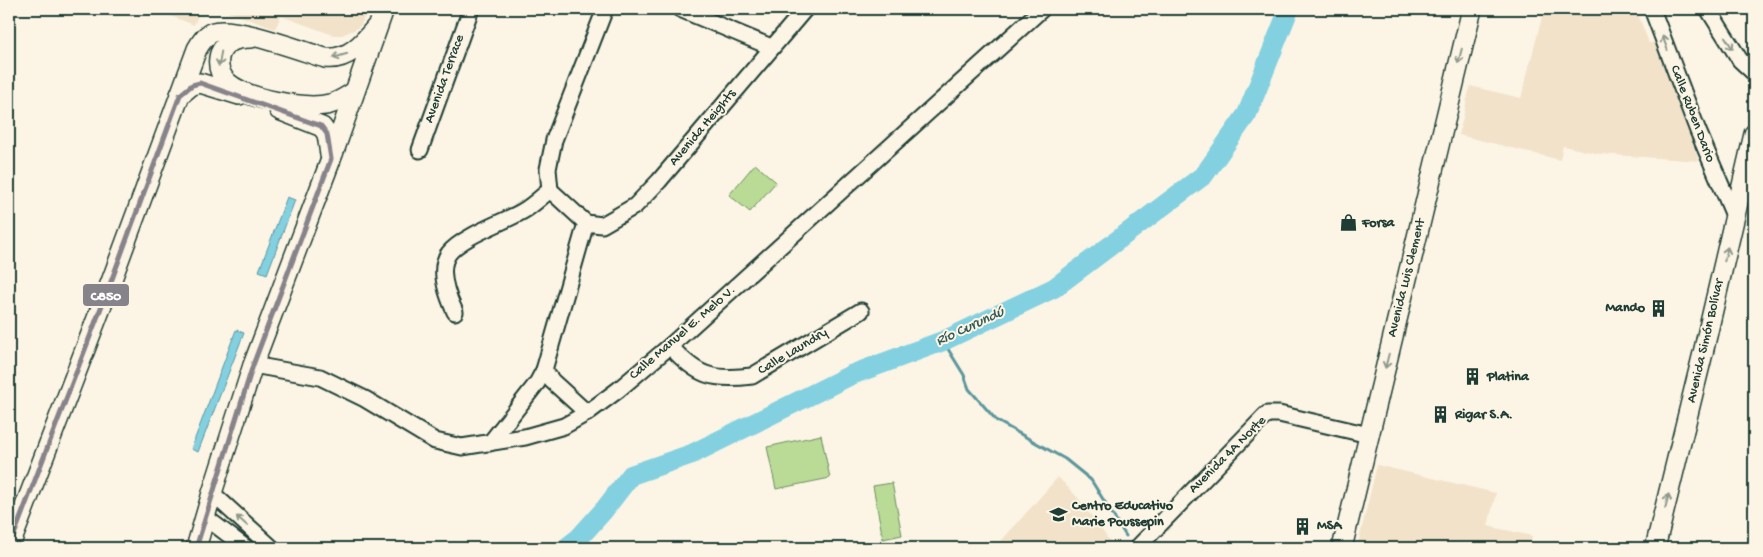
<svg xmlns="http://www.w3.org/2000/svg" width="1763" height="557" font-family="'Gochi Hand',sans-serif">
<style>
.built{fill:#f2e2ca}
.green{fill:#badb95;stroke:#6c8c64}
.water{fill:#83d0e1;stroke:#5b959c}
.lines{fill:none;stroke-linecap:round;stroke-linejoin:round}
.stream{stroke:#5b959c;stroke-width:3}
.river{stroke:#83d0e1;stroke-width:20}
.minor-casing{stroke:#1f3d34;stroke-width:19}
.major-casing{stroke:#1f3d34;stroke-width:22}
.minor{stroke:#fcf5e5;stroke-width:15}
.major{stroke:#fcf5e5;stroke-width:19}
.bus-1-casing{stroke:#fcf5e5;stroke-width:9}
.bus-1{stroke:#87838a;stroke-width:5}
.oneway{stroke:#8e998c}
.labels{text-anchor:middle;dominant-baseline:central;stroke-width:4;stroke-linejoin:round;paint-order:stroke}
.street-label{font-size:14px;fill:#1f3d34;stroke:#fcf5e5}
.poi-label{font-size:14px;font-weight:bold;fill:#1f3d34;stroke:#fcf5e5;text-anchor:start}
.water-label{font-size:15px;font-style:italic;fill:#335a57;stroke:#fcf5e5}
.line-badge{stroke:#fcf5e5;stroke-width:2}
.badge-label{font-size:14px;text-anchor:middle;font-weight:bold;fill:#fff}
</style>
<rect width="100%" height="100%" fill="#fcf5e5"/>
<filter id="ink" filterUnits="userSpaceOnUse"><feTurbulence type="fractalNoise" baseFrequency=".02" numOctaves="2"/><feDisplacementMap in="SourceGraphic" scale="10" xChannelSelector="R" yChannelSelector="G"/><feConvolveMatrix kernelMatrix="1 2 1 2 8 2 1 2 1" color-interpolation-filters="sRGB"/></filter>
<g filter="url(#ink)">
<g class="built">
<path d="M152,9H201L194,25Z"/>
<path d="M220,9H368L361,25L356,29L342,35H333L281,16L275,29Z"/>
<path d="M1544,9H1636L1649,43L1656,42L1699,161L1600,154L1563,146L1560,160L1459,135L1470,86L1521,98Z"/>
<path d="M1377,465L1496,493L1488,526L1532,536L1530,548H1357Z"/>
<path d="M1058,477L1079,499L1115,548H995Z"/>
</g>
<g class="green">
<path d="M755,164L776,182L750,212L729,195Z"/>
<path d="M821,435L830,478L776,489L767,447Z"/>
<path d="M892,483L902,535L883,539L873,486Z"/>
</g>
<g class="water">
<path d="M287,197L295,200L267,274L259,271Z"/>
<path d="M236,330L244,333L198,452L191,449Z"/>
</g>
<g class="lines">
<path class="stream" d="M943,341L964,375L969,389L997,421L1065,459L1091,480L1126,536"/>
<path class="river" d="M566,548L579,538L604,510L631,475L692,454L851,375L943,341L1054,288L1094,258L1204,175L1247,114L1289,9"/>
<defs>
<g id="minor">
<path d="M680,9L771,47"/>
<path d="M1652,9L1698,131L1735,218"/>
<path d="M1708,9L1740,60L1754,73"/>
<path d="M420,150L471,9"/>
<path d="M586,223L602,225L635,206L659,181L805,9"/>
<path d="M586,223L550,190L548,169L554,140L605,9"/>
<path d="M455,312C448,297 437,269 449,253C463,236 502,223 523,211C532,206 541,197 550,190"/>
<path d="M670,346C697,376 712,381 752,376L861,311"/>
<path d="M253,365L320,377L365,399L435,441L462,447L525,437L564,426L587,413L618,390L670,346L1042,9"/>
<path d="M544,370L552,381L587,413"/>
<path d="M490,443L537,383L544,370L586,223"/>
<path d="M212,493L272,548"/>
<path d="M205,517L246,548"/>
<path d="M1137,548L1267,414H1279L1369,435"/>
</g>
<g id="major">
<path d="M251,38C244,38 236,38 229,43C215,52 216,71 227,82C246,99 306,110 330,104C339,102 347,96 354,92"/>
<path d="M180,95L192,85L200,83L239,95"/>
<path d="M279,110L322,127L327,134L330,155"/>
<path d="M9,548L112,279L197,49C201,42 205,35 213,32C233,25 302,51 325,58C348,61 364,42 377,26"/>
<path d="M196,548L212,493L253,365L333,154L384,9"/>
<path d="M1342,548L1472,9"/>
<path d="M1655,548L1703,353L1754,134"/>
</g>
</defs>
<use href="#minor" class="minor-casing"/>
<use href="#major" class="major-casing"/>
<use href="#minor" class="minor"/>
<use href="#major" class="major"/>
<defs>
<path id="bus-1" d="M9,548L112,279L180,95L192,85L200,83L321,126L327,134L331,159L253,365L196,548"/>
</defs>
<use href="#bus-1" class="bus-1-casing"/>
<use href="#bus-1" class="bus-1"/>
</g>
<defs><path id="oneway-shaft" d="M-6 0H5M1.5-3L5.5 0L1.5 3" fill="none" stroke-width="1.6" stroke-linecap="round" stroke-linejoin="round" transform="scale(1.25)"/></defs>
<g class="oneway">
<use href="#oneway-shaft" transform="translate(1665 43) rotate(-110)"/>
<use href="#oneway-shaft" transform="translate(1729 43) rotate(58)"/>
<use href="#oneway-shaft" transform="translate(340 56) rotate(163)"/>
<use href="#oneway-shaft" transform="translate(1460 56) rotate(104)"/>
<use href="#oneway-shaft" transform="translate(220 59) rotate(99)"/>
<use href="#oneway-shaft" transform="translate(1726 254) rotate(-77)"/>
<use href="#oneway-shaft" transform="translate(1387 361) rotate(104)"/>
<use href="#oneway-shaft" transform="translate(1667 501) rotate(-76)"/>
<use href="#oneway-shaft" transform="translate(242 521) rotate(-138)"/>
</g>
</g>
<defs>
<symbol id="shop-bare" viewBox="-9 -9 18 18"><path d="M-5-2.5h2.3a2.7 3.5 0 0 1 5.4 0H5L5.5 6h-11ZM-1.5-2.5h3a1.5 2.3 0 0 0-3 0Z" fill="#1f3d34" stroke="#fcf5e5" stroke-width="2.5" paint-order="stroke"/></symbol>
<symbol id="building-bare" viewBox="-9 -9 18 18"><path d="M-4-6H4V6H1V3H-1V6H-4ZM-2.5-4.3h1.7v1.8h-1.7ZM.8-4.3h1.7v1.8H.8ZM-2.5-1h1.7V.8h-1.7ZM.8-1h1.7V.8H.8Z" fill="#1f3d34" stroke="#fcf5e5" stroke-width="2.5" paint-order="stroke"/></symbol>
<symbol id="school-bare" viewBox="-9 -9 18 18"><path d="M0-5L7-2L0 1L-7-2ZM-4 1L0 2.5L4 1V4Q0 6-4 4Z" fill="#1f3d34" stroke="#fcf5e5" stroke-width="2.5" paint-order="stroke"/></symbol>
</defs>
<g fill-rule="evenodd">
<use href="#shop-bare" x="1336" y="210" width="25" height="25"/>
<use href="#building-bare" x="1646" y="296" width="25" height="25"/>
<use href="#building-bare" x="1460" y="364" width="25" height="25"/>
<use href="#building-bare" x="1428" y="402" width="25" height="25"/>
<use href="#school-bare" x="1046" y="502" width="25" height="25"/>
<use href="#building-bare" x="1290" y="514" width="25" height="25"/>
</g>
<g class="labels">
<g class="street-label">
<text transform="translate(445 79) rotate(-70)">Avenida Terrace</text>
<text transform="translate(1692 114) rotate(69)">Calle Ruben Dario</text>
<text transform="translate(703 128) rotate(-50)">Avenida Heights</text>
<text transform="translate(1407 278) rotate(-76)">Avenida Luis Clement</text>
<text transform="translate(683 333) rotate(-41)">Calle Manuel E. Melo V.</text>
<text transform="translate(1706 341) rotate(-77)">Avenida Simón Bolívar</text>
<text transform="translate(793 352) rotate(-31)">Calle Laundry</text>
<text transform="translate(1228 455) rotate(-45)">Avenida 4A Norte</text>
</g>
<g class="poi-label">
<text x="1362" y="223">Forsa</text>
<text x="1645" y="308" text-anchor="end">Mando</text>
<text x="1487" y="377">Platina</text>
<text x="1455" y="415">Rigar S.A.</text>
<text x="1072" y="506">Centro Educativo<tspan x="1072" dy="16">Marie Poussepin</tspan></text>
<text x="1317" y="526">MSA</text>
</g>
<g class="water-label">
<text transform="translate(970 327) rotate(-25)">Río Curundú</text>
</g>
</g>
<rect class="line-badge" x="82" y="283" width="48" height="24" rx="5" fill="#87838a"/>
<g class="badge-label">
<text x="106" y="300">C850</text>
</g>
<rect width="1763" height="557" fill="none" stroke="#fcf5e5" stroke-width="30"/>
<rect x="15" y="15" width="1733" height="527" fill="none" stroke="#1f3d34" stroke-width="2" filter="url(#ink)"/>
</svg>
